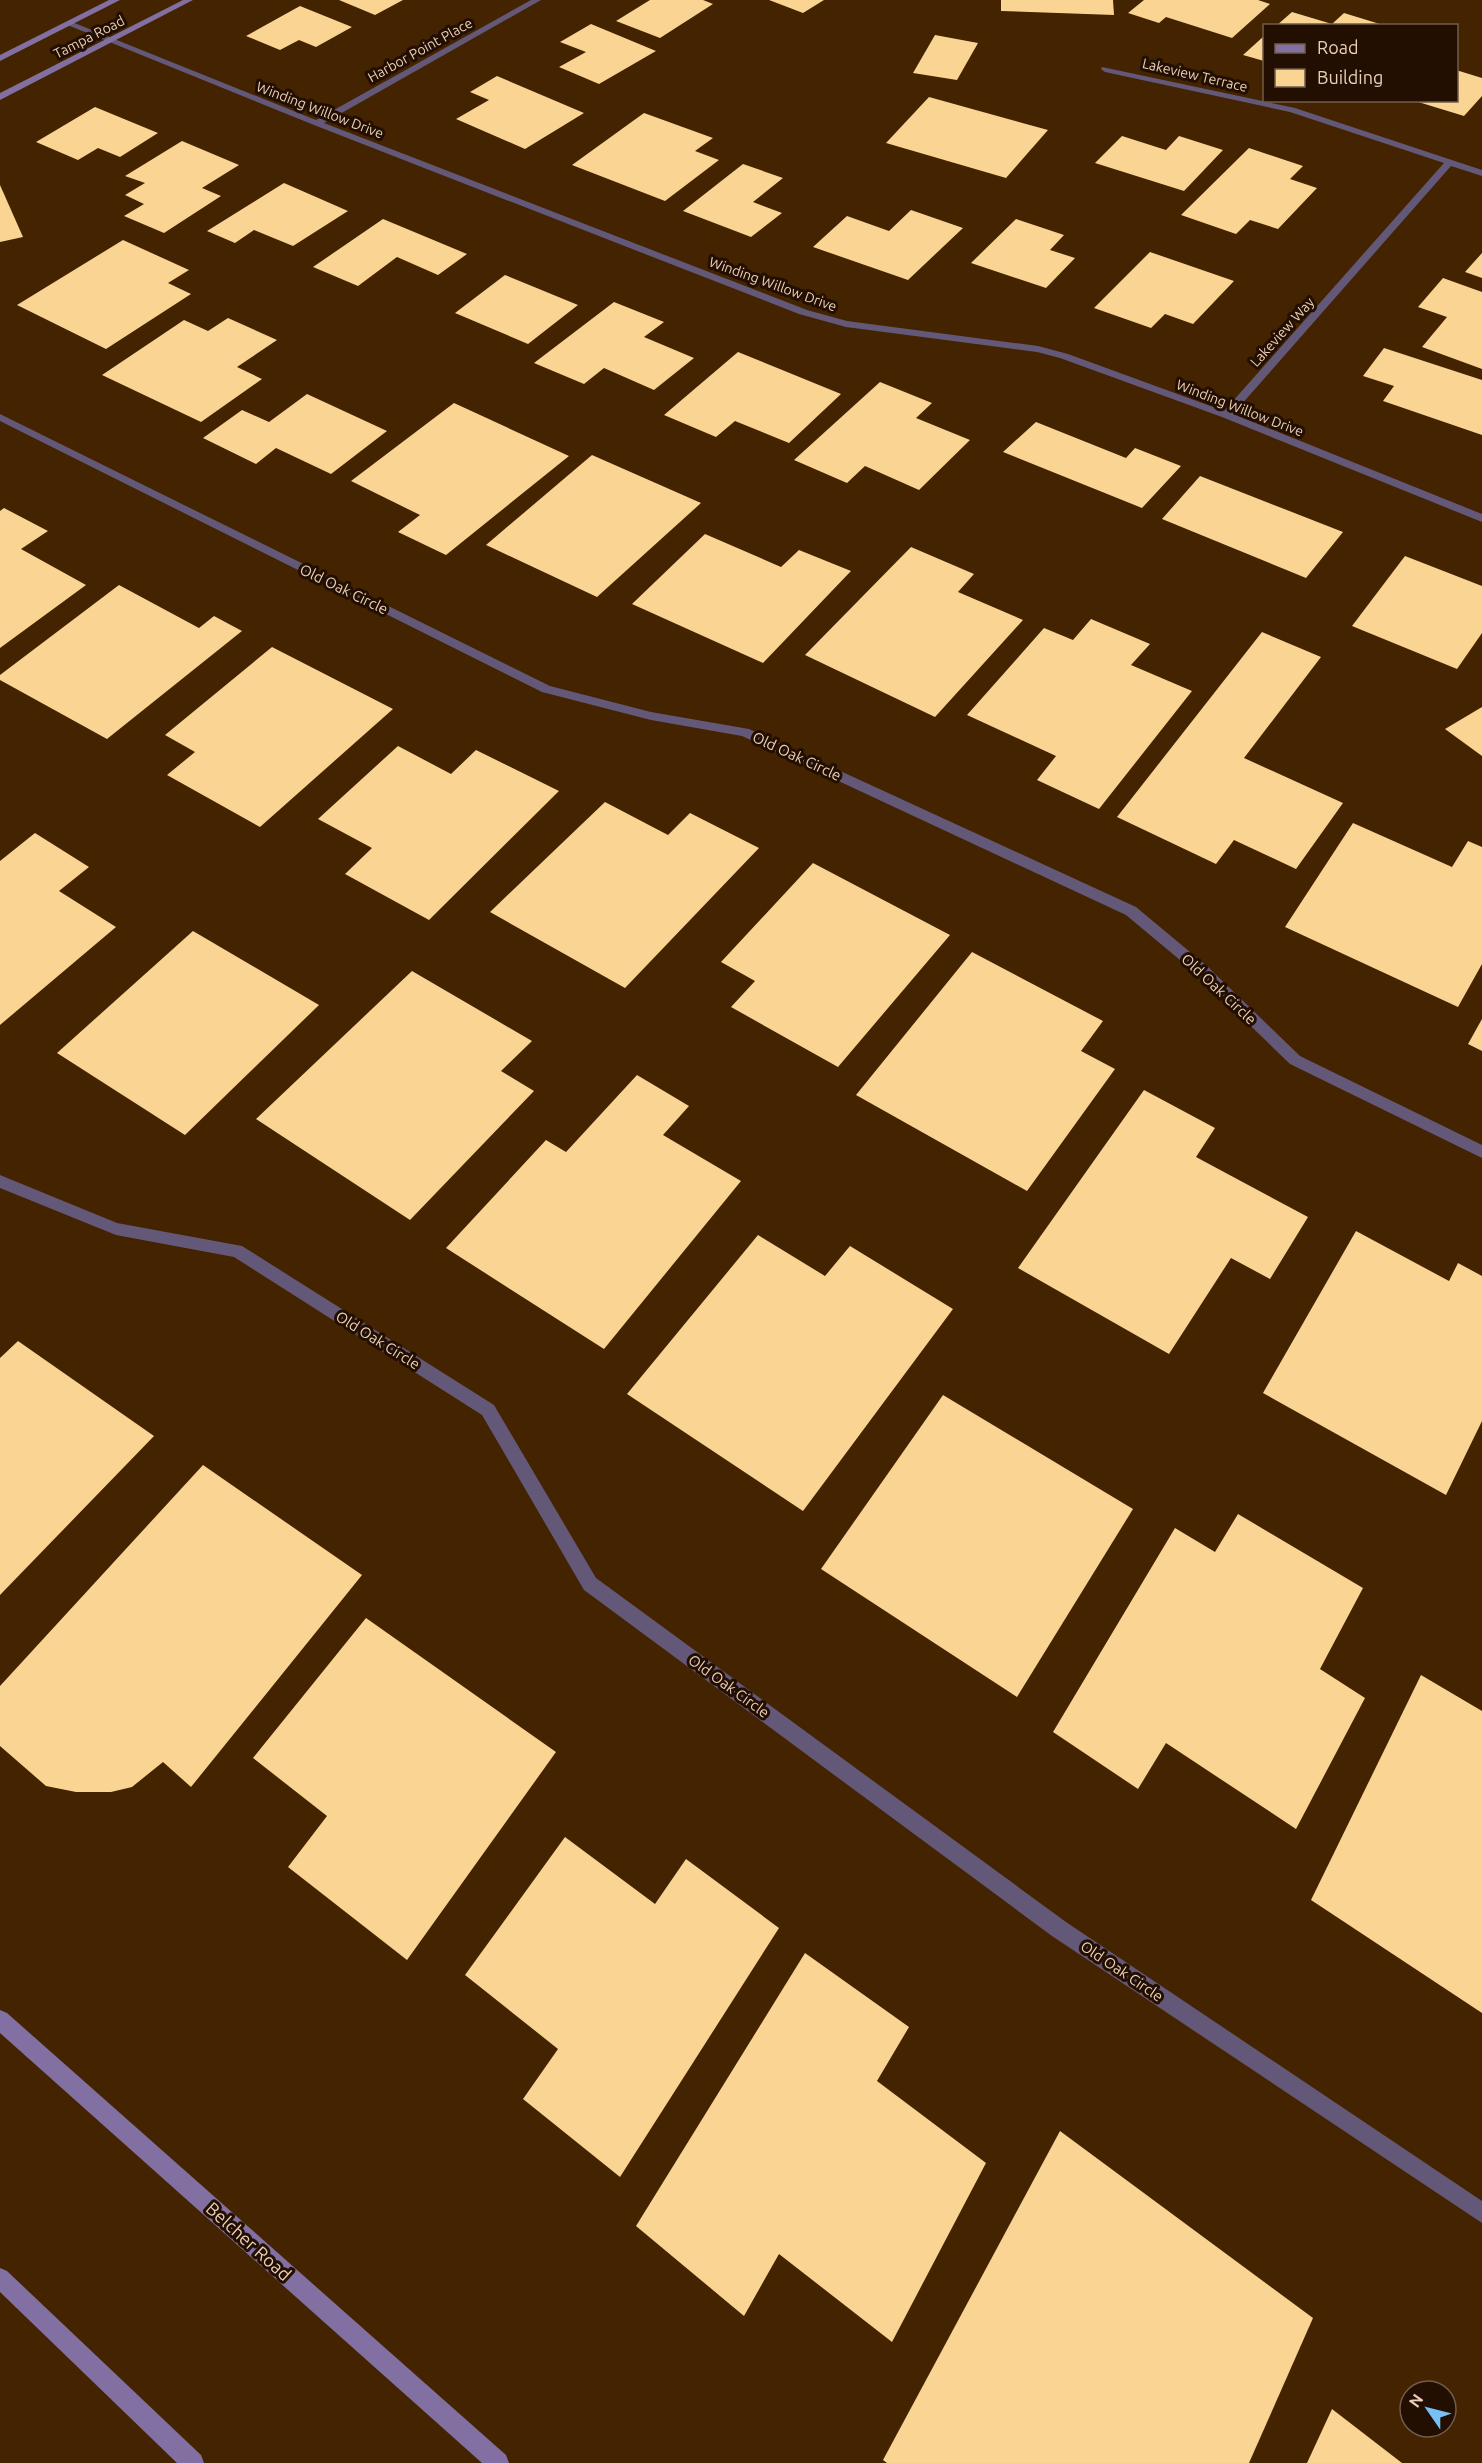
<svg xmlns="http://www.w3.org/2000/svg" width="1482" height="2463" font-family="Ubuntu,sans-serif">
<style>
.building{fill:#f9d492}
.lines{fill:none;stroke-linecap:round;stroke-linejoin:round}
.minor{fill:#645878;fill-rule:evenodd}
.secondary{fill:#8370a2;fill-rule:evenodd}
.labels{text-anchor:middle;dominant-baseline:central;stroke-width:6;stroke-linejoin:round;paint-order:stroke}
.far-street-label{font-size:14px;fill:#eacfb9;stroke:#220f01}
.street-label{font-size:15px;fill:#eacfb9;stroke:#220f01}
.near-street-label{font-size:18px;fill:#eacfb9;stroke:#220f01}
</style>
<rect width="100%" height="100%" fill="#432300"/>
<g class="building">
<path d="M339,0H403L375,15Z"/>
<path d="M650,0H703L713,4L660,38L616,21Z"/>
<path d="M769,0H824L803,13Z"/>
<path d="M1001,0H1113L1114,15L1001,11Z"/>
<path d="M1144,0H1258L1270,4L1232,38L1166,17L1159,23L1128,13Z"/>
<path d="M300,6L352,27L316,47L299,40L280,50L246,36Z"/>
<path d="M1292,12L1332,24L1344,13L1383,25L1276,26Z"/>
<path d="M591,24L656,51L599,84L559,67L586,52L560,42Z"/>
<path d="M935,35L978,43L957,80L913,73Z"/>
<path d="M1264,36V61L1243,55Z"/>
<path d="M1456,70L1482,78V96L1464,116L1415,101L1456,100Z"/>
<path d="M497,76L584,113L525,149L456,119L489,100L470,92Z"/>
<path d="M929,97L1048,130L1006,178L886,143Z"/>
<path d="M95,107L158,133L120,157L98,148L78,160L36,142Z"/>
<path d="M644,113L713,138L695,151L719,160L665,201L572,165Z"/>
<path d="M1122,136L1166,150L1179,136L1223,150L1184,191L1095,163Z"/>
<path d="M182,141L239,165L202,188L221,196L164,233L124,216L144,204L125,195L145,183L125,176Z"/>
<path d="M1249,148L1303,166L1290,179L1317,188L1278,229L1250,220L1236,234L1181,215Z"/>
<path d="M743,164L783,178L753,202L782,213L751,237L683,211Z"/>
<path d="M284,183L348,211L293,246L254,230L235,243L207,231Z"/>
<path d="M0,185L23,237L0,242Z"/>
<path d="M911,210L963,228L908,280L813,247L847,216L889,231Z"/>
<path d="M383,219L467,254L438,275L397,257L358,286L313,267Z"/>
<path d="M1016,219L1064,235L1050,250L1075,258L1046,288L971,263Z"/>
<path d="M123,240L189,270L168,283L191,294L106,349L17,305Z"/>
<path d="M1150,252L1234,281L1193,324L1165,314L1151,328L1094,308Z"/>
<path d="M1482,253V278L1465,272Z"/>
<path d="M505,275L578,305L528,344L455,313Z"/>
<path d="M1443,278L1482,292V369L1422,347L1447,317L1418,307Z"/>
<path d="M614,302L664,322L644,337L694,358L654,390L604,368L584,384L534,363Z"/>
<path d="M228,318L277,340L237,367L262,379L201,422L102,375L184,320L208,331Z"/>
<path d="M1384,348L1482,380V435L1383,401L1394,386L1363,376Z"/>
<path d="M738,352L841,394L789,443L735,421L716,437L664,415Z"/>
<path d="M880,382L932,403L916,418L970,440L919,490L865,466L847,483L794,460Z"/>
<path d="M307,394L387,431L331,474L276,448L256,464L203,438L242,410L269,422Z"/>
<path d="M454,403L569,456L446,555L398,532L420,515L351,481Z"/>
<path d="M1036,422L1126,458L1135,448L1181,466L1142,508L1003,452Z"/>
<path d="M592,455L701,503L597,597L486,545Z"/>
<path d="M1200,476L1343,532L1306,578L1162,519Z"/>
<path d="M4,508L48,531L21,549L86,585L0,648V511Z"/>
<path d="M705,534L781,567L799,550L851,571L763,663L632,604Z"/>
<path d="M911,547L974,574L958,592L1023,620L935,717L805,655Z"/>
<path d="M1405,556L1482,586V633L1457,669L1352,626Z"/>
<path d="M119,585L199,628L214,616L242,631L107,739L0,680V675Z"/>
<path d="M1091,619L1150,644L1131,665L1192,691L1099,809L1037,780L1056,756L967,715L1044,628L1073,640Z"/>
<path d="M1262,632L1321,657L1244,758L1343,803L1296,869L1234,840L1216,864L1117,817Z"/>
<path d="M272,647L393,709L260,827L167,775L195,752L165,735Z"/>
<path d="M1482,707V756L1445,729Z"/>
<path d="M398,746L451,774L476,750L559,791L429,920L345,874L372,848L318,819Z"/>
<path d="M605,802L668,835L690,813L759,848L625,988L490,912Z"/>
<path d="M1353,823L1452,867L1468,841L1482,847V964L1458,1007L1285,927Z"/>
<path d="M35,833L89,867L59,891L116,927L0,1025V861Z"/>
<path d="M813,863L950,935L838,1067L731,1007L755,981L721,962Z"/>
<path d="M193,931L319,1005L185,1135L57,1053Z"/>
<path d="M972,952L1103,1021L1081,1051L1115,1069L1027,1191L856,1095Z"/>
<path d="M412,971L532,1041L501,1071L534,1091L410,1220L256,1119Z"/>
<path d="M1482,1019V1051L1468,1044Z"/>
<path d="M637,1075L689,1106L663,1135L741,1181L604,1349L446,1248L546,1140L566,1152Z"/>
<path d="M1144,1090L1215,1128L1196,1157L1308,1217L1270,1279L1231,1258L1169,1354L1018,1268Z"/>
<path d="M1356,1231L1449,1281L1458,1263L1482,1276V1421L1446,1495L1263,1393Z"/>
<path d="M758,1235L825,1276L850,1246L953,1309L803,1511L627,1394Z"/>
<path d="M18,1341L154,1436L0,1595V1358Z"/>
<path d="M943,1395L1133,1509L1017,1697L821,1569Z"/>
<path d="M203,1465L362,1575L191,1787L163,1762L132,1787L111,1792H76L46,1786L0,1746V1686Z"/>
<path d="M1238,1514L1363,1588L1320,1669L1365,1698L1296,1829L1166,1743L1138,1789L1053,1732L1175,1528L1215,1552Z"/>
<path d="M366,1618L556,1752L407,1960L288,1867L327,1816L253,1758Z"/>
<path d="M1421,1675L1482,1711V2013L1311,1900Z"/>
<path d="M565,1837L655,1904L686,1859L779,1928L620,2177L523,2099L558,2049L465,1975Z"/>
<path d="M805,1953L909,2027L877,2081L986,2163L892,2342L779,2254L744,2316L636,2226Z"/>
<path d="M1060,2131L1313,2318L1249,2463H887L883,2460Z"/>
<path d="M1332,2409L1402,2463H1307Z"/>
</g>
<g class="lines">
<g class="minor">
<path d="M531,0H541L324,123L807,310L847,321L1038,346L1068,354L1224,411L1444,163L1290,112L1105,72L1101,69L1102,67L1295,108L1482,170V176L1451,166L1233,414L1482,514V522L1222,417L1060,358L1037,352L846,327L799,314L314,125L65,24L72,22L316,120Z"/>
<path d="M0,414L550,686L651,712L749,729L1136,907L1208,967L1300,1056L1482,1145V1158L1290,1064L1198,975L1126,915L742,736L651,720L542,692L0,421Z"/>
<path d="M0,1175L117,1223L242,1246L494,1405L596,1578L1066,1922L1482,2201V2223L1052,1936L584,1590L482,1415L234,1257L116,1235L0,1188Z"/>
</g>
<g class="secondary">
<path d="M109,0H120L0,61V55Z"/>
<path d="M183,0H193L0,100V93Z"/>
<path d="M0,2010L7,2013L506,2455L509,2463H482L0,2033Z"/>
<path d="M0,2268L7,2271L201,2455L204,2463H177L0,2292Z"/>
</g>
</g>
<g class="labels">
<g class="far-street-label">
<text transform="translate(89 37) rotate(-27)">Tampa Road</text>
<text transform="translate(420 50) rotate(-29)">Harbor Point Place</text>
<text transform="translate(1195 75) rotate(13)">Lakeview Terrace</text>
<text transform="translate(320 110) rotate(21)">Winding Willow Drive</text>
<text transform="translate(773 284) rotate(20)">Winding Willow Drive</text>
<text transform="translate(1282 332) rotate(-48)">Lakeview Way</text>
<text transform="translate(1240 408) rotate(21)">Winding Willow Drive</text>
</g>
<g class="street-label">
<text transform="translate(344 589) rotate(26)">Old Oak Circle</text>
<text transform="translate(797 756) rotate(25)">Old Oak Circle</text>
<text transform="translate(1219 989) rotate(43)">Old Oak Circle</text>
<text transform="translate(378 1340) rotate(32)">Old Oak Circle</text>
<text transform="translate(729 1686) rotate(36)">Old Oak Circle</text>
<text transform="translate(1122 1971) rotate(34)">Old Oak Circle</text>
</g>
<g class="near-street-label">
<text transform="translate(249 2241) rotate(42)">Belcher Road</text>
</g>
</g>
<rect x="1263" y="24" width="195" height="78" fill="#220f01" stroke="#725c4b" stroke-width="1.5"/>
<rect x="1275" y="44" width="30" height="9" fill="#8370a2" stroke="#725c4b" stroke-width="1.5"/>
<text x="1317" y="54" font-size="18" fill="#eacfb9">Road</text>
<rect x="1275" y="69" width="30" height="18" fill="#f9d492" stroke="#725c4b" stroke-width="1.5"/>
<text x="1317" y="84" font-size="18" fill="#eacfb9">Building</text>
<g transform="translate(1428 2409) rotate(305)"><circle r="28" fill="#220f01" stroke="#725c4b" stroke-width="1.5"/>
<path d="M0-4.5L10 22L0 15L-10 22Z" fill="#76c0f6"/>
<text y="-9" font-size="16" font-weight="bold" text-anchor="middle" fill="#eacfb9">N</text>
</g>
</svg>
